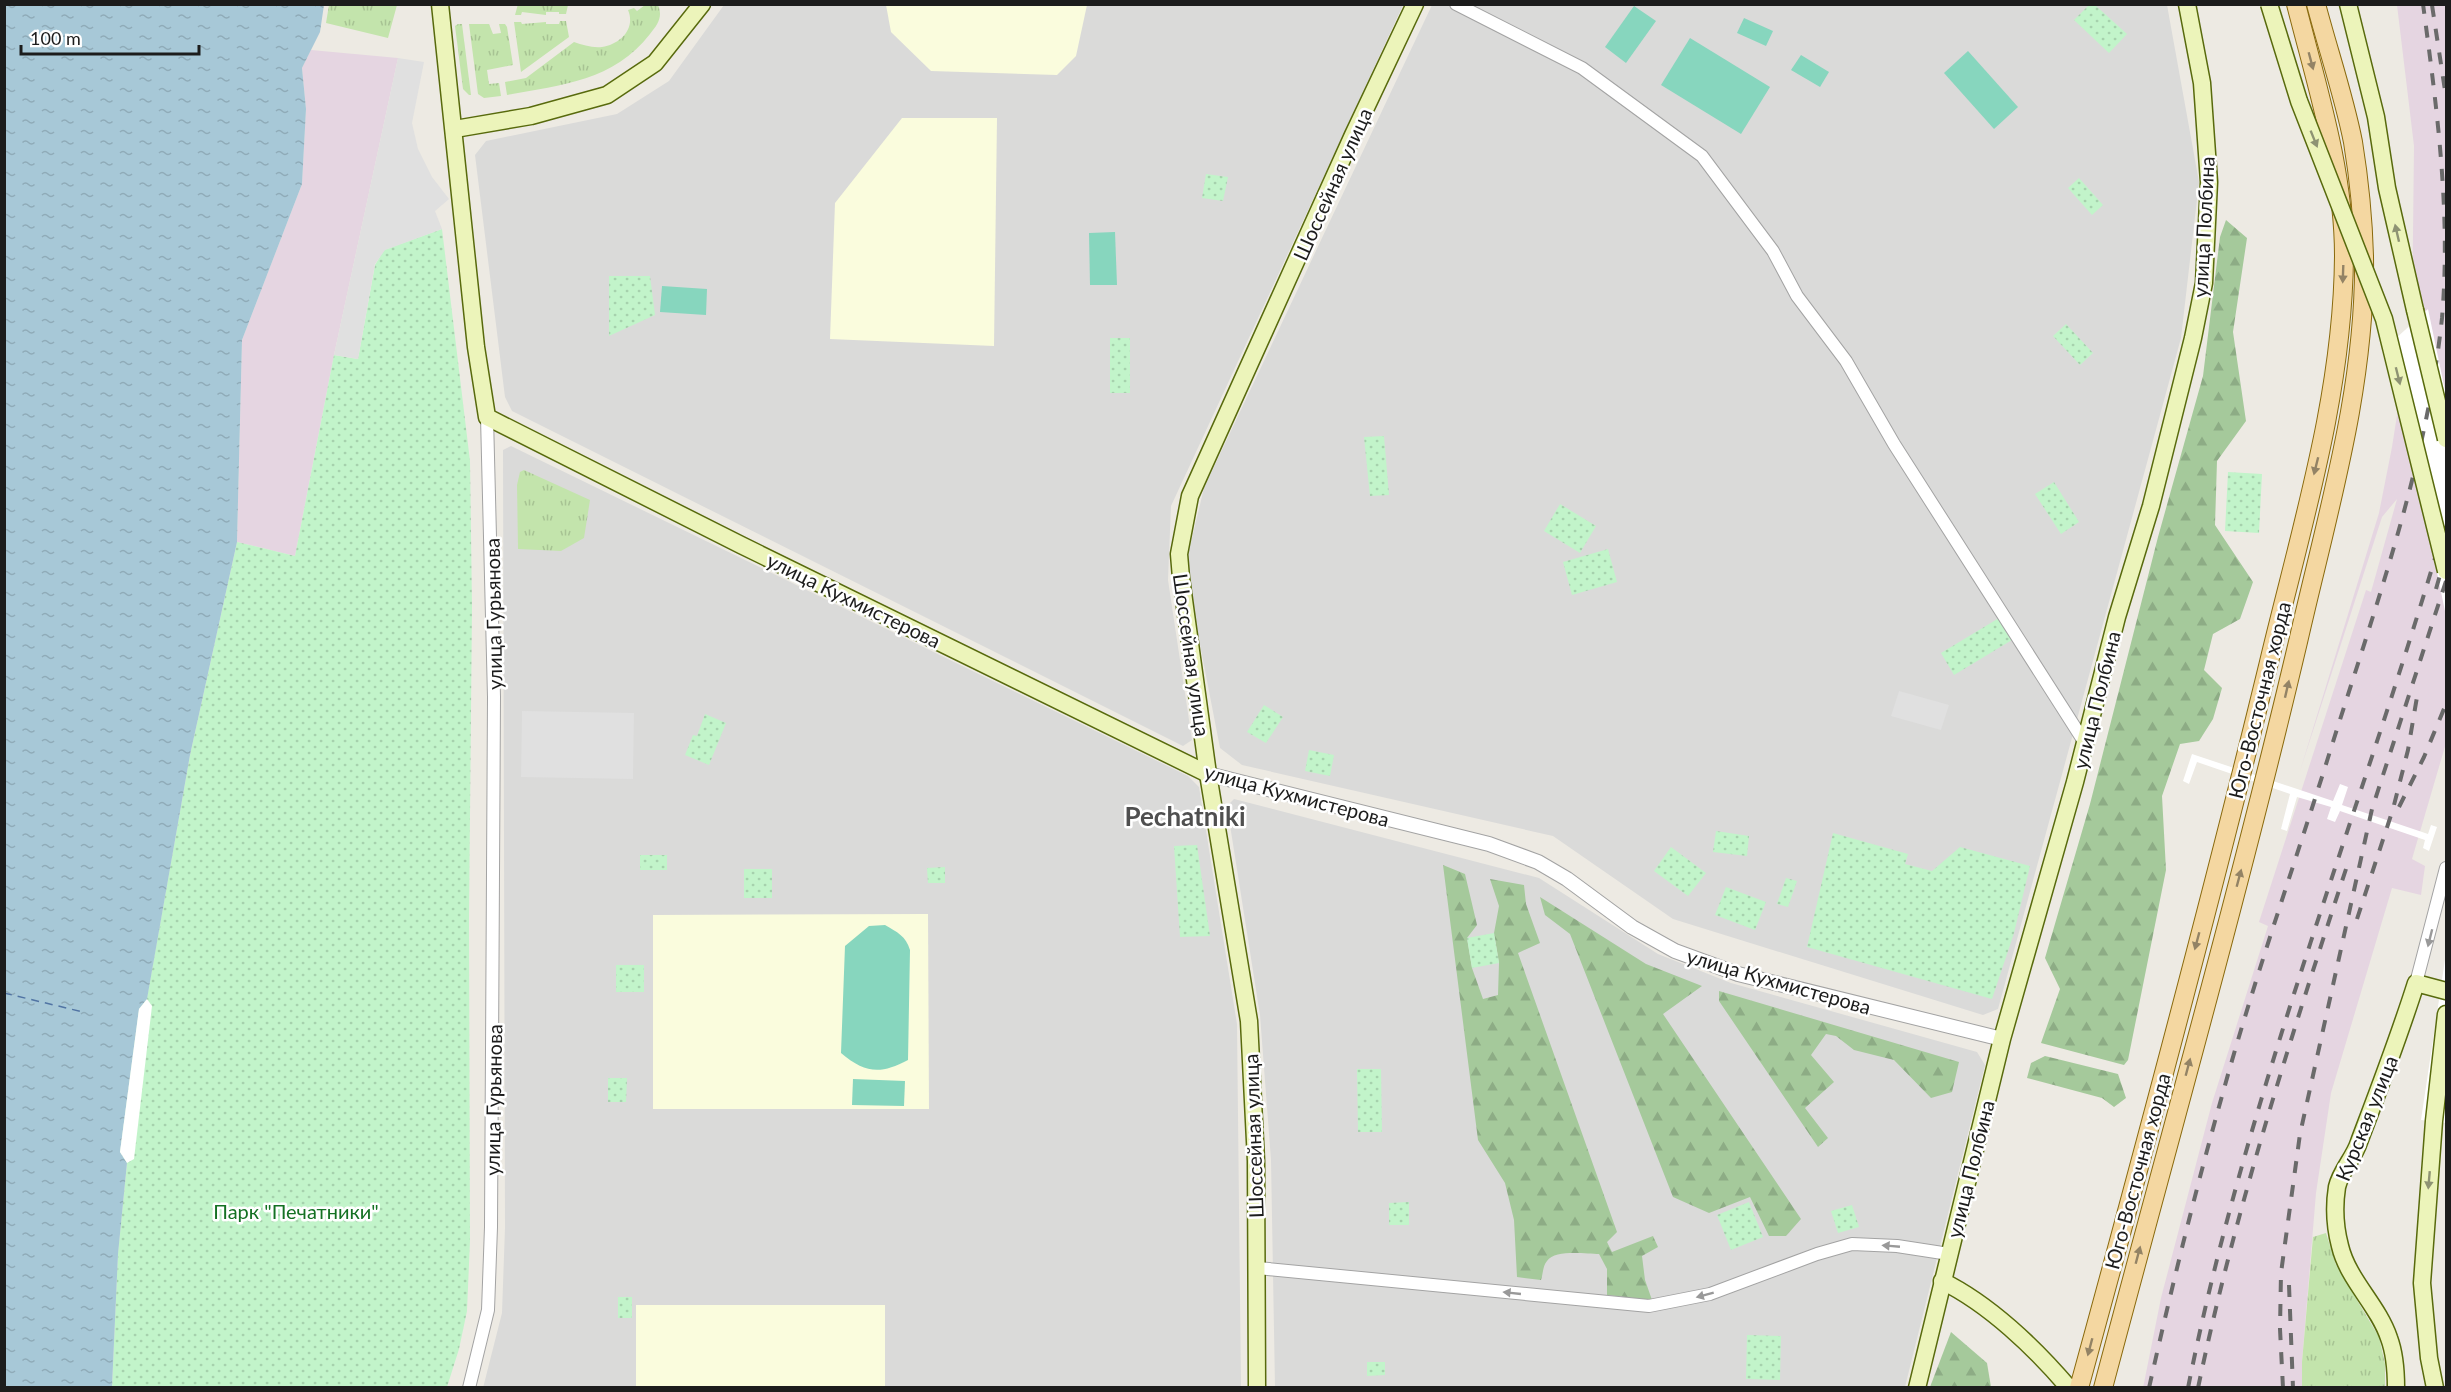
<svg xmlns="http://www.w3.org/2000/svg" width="2451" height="1392" font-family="Lato,sans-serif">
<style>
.residential{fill:#dadad9}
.industrial{fill:#e5d5e1}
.education{fill:#fafcdd}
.grass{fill:url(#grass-tufts)}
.forest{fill:url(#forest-firs)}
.park{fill:url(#park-dots)}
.pitch{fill:#87d6be}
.parking{fill:#e0e0e0}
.water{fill:url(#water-ripples)}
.pier{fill:#fff}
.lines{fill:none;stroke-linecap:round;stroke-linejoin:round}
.ferry{stroke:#5174a4;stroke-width:1.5;stroke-dasharray:8 6;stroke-linecap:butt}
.minor-casing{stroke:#a3a3a3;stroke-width:14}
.tertiary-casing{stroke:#a3a3a3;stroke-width:16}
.secondary-casing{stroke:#586a0d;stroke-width:19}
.primary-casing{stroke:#89690c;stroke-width:20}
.minor{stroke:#fff;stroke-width:12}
.tertiary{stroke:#fff;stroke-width:14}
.secondary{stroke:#ecf4ba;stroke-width:16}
.primary{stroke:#f4d7a1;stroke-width:18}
.rail{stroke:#6a6a6a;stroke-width:4;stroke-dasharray:12 12;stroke-linecap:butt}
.secondary-bridge-casing{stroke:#586a0d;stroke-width:19;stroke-linecap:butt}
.secondary-bridge{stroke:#ecf4ba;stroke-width:16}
.oneway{fill:#938365}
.oneway2{fill:#8e9373}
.oneway3{fill:#999}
.labels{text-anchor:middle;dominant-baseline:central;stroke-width:5;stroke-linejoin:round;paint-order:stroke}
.street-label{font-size:20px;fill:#1c1c1c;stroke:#fff}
.park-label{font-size:20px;fill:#147123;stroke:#fff}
.district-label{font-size:26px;font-weight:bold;fill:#4f4f4f;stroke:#fff}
</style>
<defs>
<pattern id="grass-tufts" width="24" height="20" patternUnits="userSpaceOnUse" patternTransform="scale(1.5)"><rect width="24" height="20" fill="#c3e4ac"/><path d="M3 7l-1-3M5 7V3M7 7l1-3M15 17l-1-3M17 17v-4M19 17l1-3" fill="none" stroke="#a7c393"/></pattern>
<pattern id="forest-firs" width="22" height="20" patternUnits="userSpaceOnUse" patternTransform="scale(1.5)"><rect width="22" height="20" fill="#a5c99b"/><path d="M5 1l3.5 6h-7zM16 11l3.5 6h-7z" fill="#8dac85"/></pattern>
<pattern id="park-dots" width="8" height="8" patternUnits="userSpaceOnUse" patternTransform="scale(1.5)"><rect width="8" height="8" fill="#c2f4ca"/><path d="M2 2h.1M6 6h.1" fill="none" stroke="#a6d1ad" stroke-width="1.8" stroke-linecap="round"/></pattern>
<pattern id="water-ripples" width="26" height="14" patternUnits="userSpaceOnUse" patternTransform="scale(1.5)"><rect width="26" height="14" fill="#a7c8d7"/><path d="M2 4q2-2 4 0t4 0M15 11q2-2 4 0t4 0" fill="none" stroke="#8fabb8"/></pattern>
</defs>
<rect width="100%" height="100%" fill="#edeae3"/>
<g class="residential">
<path d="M724,5H1403L1171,506L1168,580L1192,740L1183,746L512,411L505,397L475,155L486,141L617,114L669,81Z"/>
<path d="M1432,5H2167L2199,182L2181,338L1998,1009L1983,1015L1673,919L1553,836L1242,765L1220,748L1185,567L1204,488Z"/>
<path d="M511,446L1188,776L1199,787L1237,1024L1241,1387L483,1388L502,1313L505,1228L503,450Z"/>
<path d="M1234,799L1539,878L1658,954L1731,983L1977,1052L1985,1065L1905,1387H1275L1271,1160L1260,1015L1227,806Z"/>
</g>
<g class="industrial">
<path d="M2397,5H2446V743L2412,859L2425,866L2421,895L2392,888L2331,1093L2316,1193L2302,1362V1387L2143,1388L2161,1298L2212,1103L2268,926L2259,922L2366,590L2371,592L2397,499L2382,517L2300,771L2379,513L2392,447L2412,320L2414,146Z"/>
<path d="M311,50L398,58L334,355L295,556L237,542L242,340L302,184L306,109L302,68Z"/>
</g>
<g class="education">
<path d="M886,5V4L1087,5L1076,56L1057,75L931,71L891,32Z"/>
<path d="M902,118H997L994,346L830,339L835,203Z"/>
<path d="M928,914L929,1109H653V915Z"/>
<rect x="636" y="1305" width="249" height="82"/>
</g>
<g class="grass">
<path d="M518,4H568V5L566,14H559V12H546V15L522,12L521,15H515Z"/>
<path d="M329,5H397L388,38L326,23Z"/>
<path d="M645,5H658C663,17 658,24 650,34C614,81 561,85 507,95L505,82L526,78L574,42C583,45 592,48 602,47C620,44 636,29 628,10L634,8L637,11Z"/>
<path d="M560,21H566L569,37L521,72L514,22H521L522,24L546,22V24H559Z"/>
<path d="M458,24H462L471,95H469L463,89L455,26Z"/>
<path d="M469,24H489L493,34L501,33L499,24H505L507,27L513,65L487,70L489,84L499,83L501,96L484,98L478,94Z"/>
<path d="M524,470L590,500L584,538L561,551L518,549L517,485L520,472Z"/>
<path d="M2326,1233L2336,1265L2379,1337L2385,1364V1387H2302V1362L2313,1237Z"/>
</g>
<g class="forest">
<path d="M2226,220L2247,238L2233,332L2246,421L2217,461L2215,525L2253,582L2240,619L2213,634L2204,670L2222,688L2213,719L2199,741L2180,744L2162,796L2166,870L2128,1060L2124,1065L2041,1043L2060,989L2045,958L2090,804L2158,537L2203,376L2220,237Z"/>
<path d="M1443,865L1465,874L1477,925L1467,938L1472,968L1483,999L1498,995L1499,963L1494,933L1499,906L1490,879L1524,885L1526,904L1540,943L1518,953L1617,1232L1607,1242L1612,1252L1653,1236L1658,1247L1642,1256L1645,1280L1652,1300L1607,1295V1269L1599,1254C1586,1254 1555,1249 1547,1261C1543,1265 1543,1274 1541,1280L1517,1277L1514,1220L1505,1183L1478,1140Z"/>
<path d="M1540,897L1646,964L1702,986L1663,1014L1801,1219L1786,1236H1769L1750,1197L1709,1213L1673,1197L1570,934L1545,915Z"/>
<path d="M1719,991L1959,1062L1952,1092L1931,1098L1894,1060L1854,1050L1836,1036L1826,1034L1811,1055L1834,1082L1805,1108L1828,1138L1818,1147L1719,1001Z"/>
<path d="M2045,1056L2118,1074L2126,1098L2114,1107L2102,1098L2027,1078L2031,1063Z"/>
<path d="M1951,1332L1987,1363L1991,1387H1930Z"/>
</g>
<g class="park">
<path d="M2089,5H2095L2127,34L2109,53L2074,20Z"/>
<path d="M1206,174L1228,177L1223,201L1202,198Z"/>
<path d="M2079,178L2103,205L2092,215L2068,188Z"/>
<path d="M442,229L470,461L472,606L469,920L470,1241L467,1311L459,1349L447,1387L112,1388L118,1253L127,1164L120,1152L139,1009L147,998L190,755L237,542L295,556L334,355L358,359L375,265L384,250Z"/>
<path d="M609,276H650L655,315L609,336Z"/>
<path d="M2066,324L2093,353L2080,365L2053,336Z"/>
<rect x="1110" y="338" width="20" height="55"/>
<path d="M1384,436L1389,495L1370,496L1364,437Z"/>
<path d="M2228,472L2262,474L2259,533L2225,531Z"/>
<path d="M2054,482L2079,522L2061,534L2035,494Z"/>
<path d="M1560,504L1596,526L1580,553L1544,531Z"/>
<path d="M1608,549L1617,582L1572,595L1563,562Z"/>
<path d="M1999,618L2012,640L1954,675L1941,653Z"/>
<path d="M1264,705L1283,717L1266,743L1247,732Z"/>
<path d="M705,714L726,723L709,765L685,755L693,735L697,736Z"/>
<path d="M1309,750L1334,755L1330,776L1305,771Z"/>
<path d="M1716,831L1749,836L1747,856L1713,852Z"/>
<path d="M1833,833L1908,854L1905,864L1932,871L1960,847L2030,866L2014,933L1992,999L1807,947Z"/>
<path d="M1197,845L1210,936L1180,937L1174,846Z"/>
<path d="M1671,847L1706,873L1688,896L1654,871Z"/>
<rect x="640" y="855" width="27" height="15"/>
<path d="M945,867V883H928L927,868Z"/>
<rect x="744" y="869" width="28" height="29"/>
<path d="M1786,878L1797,881L1788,907L1777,904Z"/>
<path d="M1726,887L1766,902L1755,930L1715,915Z"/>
<path d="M1494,933L1499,963L1472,968L1467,938Z"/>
<rect x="616" y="965" width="28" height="27"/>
<path d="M1357,1069H1381L1382,1132H1358Z"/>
<path d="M608,1078H627L626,1102H608Z"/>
<path d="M1409,1202V1225H1389V1203Z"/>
<path d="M1749,1202L1763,1237L1731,1250L1717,1215Z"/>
<path d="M1852,1205L1859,1227L1838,1233L1831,1211Z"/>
<rect x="618" y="1297" width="14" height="21"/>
<path d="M1747,1335L1781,1336L1780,1380L1746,1379Z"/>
<path d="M1367,1362H1385V1375L1367,1376Z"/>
</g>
<g class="pitch">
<path d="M1634,6L1656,21L1626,63L1605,47Z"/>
<path d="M1744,18L1773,31L1766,46L1737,33Z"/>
<path d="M1690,38L1770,87L1741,134L1661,85Z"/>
<path d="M1968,51L2018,107L1994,129L1944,73Z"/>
<path d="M1801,55L1829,72L1820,87L1791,70Z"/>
<path d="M1115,232L1117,285H1090L1089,233Z"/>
<path d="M662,286L707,289L706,315L660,312Z"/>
<path d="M885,925C897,932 906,936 910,950L908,1060C880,1075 865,1073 841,1053L845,946L869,926Z"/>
<path d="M853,1079L905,1081L904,1106L852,1105Z"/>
</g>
<g class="parking">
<path d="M398,58L424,62L412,123L418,149L432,177L449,199L435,211L442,229L385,250L375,264L358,359L334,355Z"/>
<path d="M1899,691L1949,705L1941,730L1891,716Z"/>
<path d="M522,711L634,713L633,779L521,777Z"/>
</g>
<path class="water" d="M5,5H324L320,32L302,68L306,109L302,184L242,340L237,542L190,755L147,999L139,1009L120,1152L127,1163L118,1254L112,1387L5,1388Z"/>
<g class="pier">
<path d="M2428,309L2446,395V616L2427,524L2382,351Z"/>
<path d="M2192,754L2333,801L2340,784L2348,787L2342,805L2428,834L2431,825L2437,827L2429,851L2423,848L2425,840L2340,811L2335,822L2327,819L2331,807L2297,797L2287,831L2281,829L2290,794L2197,762L2189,784L2183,781Z"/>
<path d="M2446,953V1123L2421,1120Z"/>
<path d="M147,999L152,1006L134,1159L127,1163L120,1152L139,1009Z"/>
</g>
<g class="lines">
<path class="ferry" d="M4,993L83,1012"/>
<defs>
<g id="minor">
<path d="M1456,4L1582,68L1702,156L1773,251L1797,296L1846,361L1894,444L2085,743"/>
<path d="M2416,983L2446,868"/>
<path d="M1258,1268L1649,1306L1710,1294L1817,1254L1852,1244L1897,1246L1949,1254"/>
<path d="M469,1388L488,1310L491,1227L494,697L487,417"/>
</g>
<path id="tertiary" d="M1208,774L1489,844L1538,862L1567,879L1632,927L1675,951L1738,974L2002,1039"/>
<g id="secondary">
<path d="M440,4L476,347L487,417L741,545L1208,774"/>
<path d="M2348,4L2376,117L2387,188L2415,310"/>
<path d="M455,129L531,116L607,95L655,63L702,4"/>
<path d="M1942,1281C1989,1304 2035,1348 2069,1388"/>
<path d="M1257,1388L1256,1161L1249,1021L1208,774L1181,578L1179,554L1190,496L1353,135L1415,4"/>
<path d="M1917,1388L2002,1039L2075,782L2117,617L2151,506L2193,338L2204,283L2209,182L2202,83L2187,4"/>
<path d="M2396,1388C2396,1370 2395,1354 2389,1338C2378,1305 2348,1280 2340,1246C2335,1227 2334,1206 2337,1187C2341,1170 2354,1158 2359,1142C2379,1089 2399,1037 2416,983L2446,991"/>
<path d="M2435,1388L2429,1358L2422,1283L2434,1121L2446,1014"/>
</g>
<g id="primary">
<path d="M2079,1388C2145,1147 2210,905 2269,662C2301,528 2343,395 2344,256C2344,170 2317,87 2296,4"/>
<path d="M2103,1388C2169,1139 2239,892 2298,642C2327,514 2366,388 2364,256C2363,219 2359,179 2353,142C2344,96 2328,50 2316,4"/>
</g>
</defs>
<use href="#minor" class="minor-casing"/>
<use href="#tertiary" class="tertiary-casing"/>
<use href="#secondary" class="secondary-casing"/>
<use href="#primary" class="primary-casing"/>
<use href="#minor" class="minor"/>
<use href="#tertiary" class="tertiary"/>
<use href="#secondary" class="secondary"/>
<use href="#primary" class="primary"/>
<g class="rail">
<path d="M2432,5L2446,97"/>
<path d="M2436,589L2446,554"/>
<path d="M2399,807L2424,757L2446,704"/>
<path d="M2357,919L2393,809L2408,750L2418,691"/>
<path d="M2289,1285L2293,1388"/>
<path d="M2149,1388C2171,1290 2195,1192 2222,1096C2253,983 2292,872 2327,761C2372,616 2426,470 2442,318C2451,213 2437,109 2423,4"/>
<path d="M2188,1388C2247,1091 2362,810 2446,521"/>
<path d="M2198,1388C2235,1211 2290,1040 2346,869"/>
<path d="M2283,1388L2280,1329L2281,1273L2300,1134L2372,809L2446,581"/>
</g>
<defs>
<g id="secondary-bridge">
<path d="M2269,4L2299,101L2384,319L2446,571"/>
<path d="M2415,310L2446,439"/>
</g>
</defs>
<use href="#secondary-bridge" class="secondary-bridge-casing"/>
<use href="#secondary-bridge" class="secondary-bridge"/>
</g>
<defs><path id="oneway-solid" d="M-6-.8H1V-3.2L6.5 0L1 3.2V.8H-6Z" transform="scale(1.5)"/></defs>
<g class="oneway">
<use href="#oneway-solid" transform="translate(2311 61) rotate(75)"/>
<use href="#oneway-solid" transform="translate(2343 274) rotate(92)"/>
<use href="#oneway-solid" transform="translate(2316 466) rotate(104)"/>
<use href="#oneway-solid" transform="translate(2287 689) rotate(-77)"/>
<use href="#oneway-solid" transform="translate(2239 878) rotate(-75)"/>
<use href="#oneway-solid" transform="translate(2197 941) rotate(105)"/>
<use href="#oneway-solid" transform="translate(2188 1067) rotate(-75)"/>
<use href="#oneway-solid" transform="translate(2138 1255) rotate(-75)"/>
<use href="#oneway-solid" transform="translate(2090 1347) rotate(105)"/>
</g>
<g class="oneway2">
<use href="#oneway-solid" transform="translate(2314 139) rotate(68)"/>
<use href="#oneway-solid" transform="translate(2397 233) rotate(-103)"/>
<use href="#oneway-solid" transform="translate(2398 376) rotate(76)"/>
<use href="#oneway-solid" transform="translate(2429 1180) rotate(95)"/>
</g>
<g class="oneway3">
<use href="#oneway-solid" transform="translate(2430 938) rotate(104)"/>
<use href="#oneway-solid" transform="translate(1891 1246) rotate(-175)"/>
<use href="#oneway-solid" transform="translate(1512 1293) rotate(-174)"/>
<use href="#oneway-solid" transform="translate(1705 1295) rotate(165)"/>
</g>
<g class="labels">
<g class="street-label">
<text transform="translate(1332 184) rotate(-66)">Шоссейная улица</text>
<text transform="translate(2203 227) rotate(-87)">улица Полбина</text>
<text transform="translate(854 600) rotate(26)">улица Кухмистерова</text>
<text transform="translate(493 614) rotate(-91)">улица Гурьянова</text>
<text transform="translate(1192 655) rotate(82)">Шоссейная улица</text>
<text transform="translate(2096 700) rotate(-76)">улица Полбина</text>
<text transform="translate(2259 700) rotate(-76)">Юго-Восточная хорда</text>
<text transform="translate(1297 795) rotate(15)">улица Кухмистерова</text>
<text transform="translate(1779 981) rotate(16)">улица Кухмистерова</text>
<text transform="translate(493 1100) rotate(-89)">улица Гурьянова</text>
<text transform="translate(2366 1118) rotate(-68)">Курская улица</text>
<text transform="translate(1253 1136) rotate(-92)">Шоссейная улица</text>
<text transform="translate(1970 1169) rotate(-76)">улица Полбина</text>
<text transform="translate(2137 1171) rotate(-75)">Юго-Восточная хорда</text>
</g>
<g class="park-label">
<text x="296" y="1211">Парк "Печатники"</text>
</g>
<g class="district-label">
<text x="1185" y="816">Pechatniki</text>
</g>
</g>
<rect width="2451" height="1392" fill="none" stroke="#1c1c1c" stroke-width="12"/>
<path d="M21 45v9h178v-9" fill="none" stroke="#1c1c1c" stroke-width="3"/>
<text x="30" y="45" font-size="18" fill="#1c1c1c" stroke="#ffffff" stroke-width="4.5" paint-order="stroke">100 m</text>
</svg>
